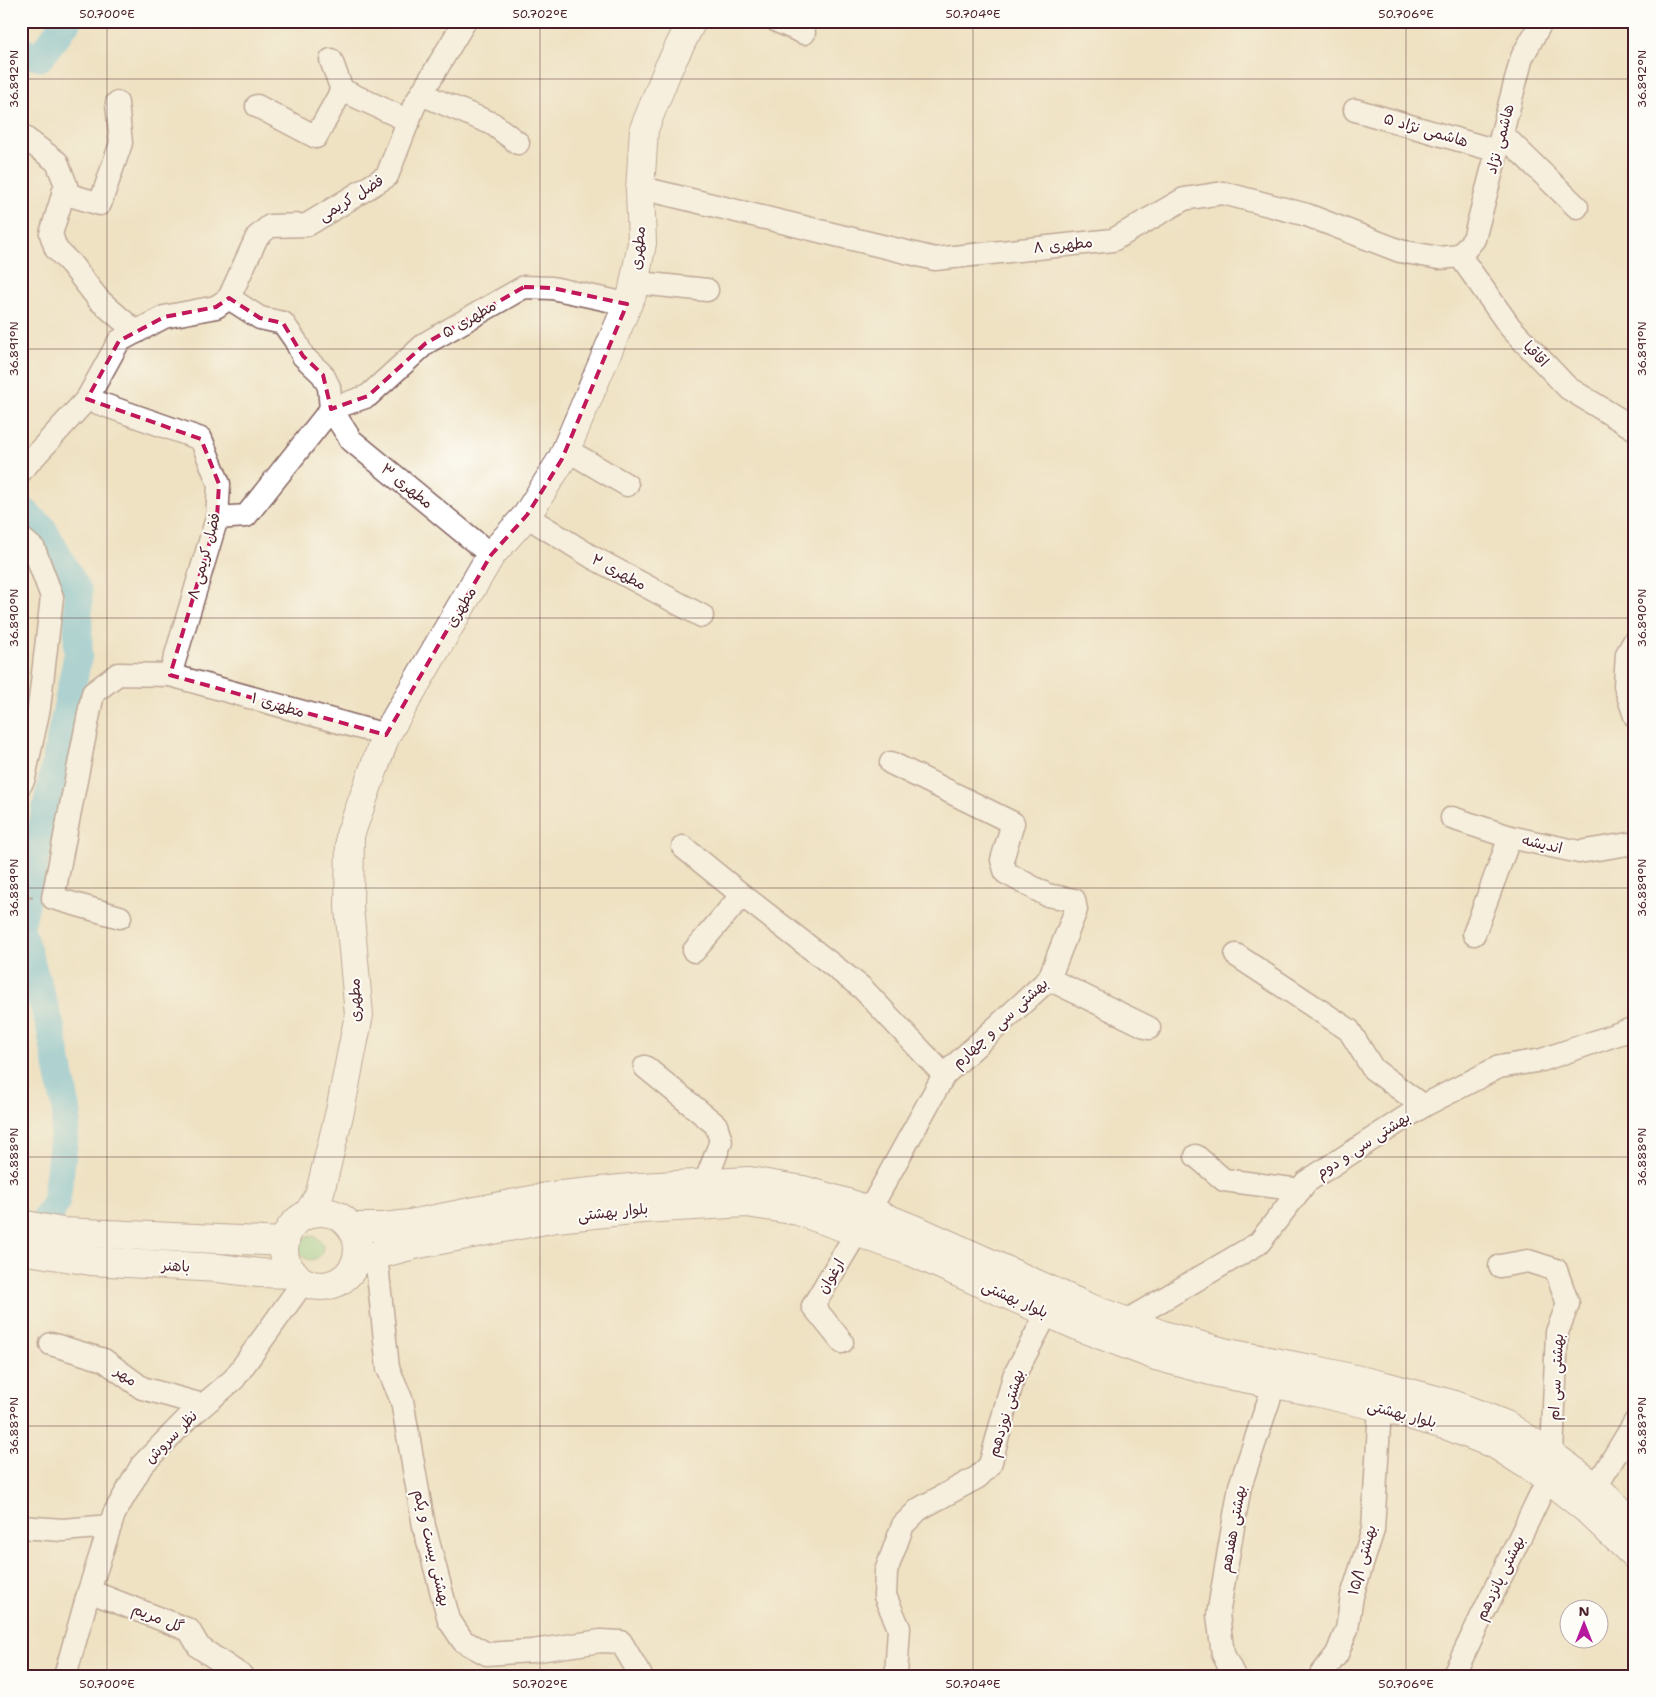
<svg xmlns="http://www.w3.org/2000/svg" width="1656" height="1697" font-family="'Shantell Sans','Playpen Sans Arabic',sans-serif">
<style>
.green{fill:#8bcf88;stroke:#6a775a}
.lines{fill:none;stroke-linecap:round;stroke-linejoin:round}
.river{stroke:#62bfe0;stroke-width:29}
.minor-casing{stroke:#846360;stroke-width:25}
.major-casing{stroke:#846360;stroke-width:30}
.path{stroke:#846360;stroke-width:3;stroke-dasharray:4 4;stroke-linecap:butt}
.minor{stroke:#fff;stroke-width:22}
.major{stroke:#fff;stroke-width:28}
.marked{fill:none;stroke:#c2185b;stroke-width:4;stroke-dasharray:10 6;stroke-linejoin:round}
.ticks{fill:none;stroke:#4a1f2b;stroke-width:1;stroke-opacity:0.45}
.labels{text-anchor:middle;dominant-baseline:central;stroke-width:4;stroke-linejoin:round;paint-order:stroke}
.street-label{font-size:15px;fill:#4a1f2b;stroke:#fdfcf7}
.neatline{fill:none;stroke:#4a1f2b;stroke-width:2}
.ticks-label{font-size:12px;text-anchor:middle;fill:#4a1f2b}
</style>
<rect width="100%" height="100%" fill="#fdfcf7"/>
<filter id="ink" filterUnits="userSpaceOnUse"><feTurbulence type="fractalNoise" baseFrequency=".02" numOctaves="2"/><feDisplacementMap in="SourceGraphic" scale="10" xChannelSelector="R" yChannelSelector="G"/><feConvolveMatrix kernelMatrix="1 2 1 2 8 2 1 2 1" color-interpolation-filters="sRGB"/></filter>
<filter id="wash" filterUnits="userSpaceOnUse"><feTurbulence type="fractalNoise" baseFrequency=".0096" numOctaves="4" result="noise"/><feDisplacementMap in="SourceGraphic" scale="20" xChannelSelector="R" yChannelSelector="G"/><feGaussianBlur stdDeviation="1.12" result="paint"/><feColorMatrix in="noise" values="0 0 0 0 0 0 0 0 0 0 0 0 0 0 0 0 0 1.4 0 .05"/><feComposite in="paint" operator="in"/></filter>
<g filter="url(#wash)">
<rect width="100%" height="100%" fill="#efe2c3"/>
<circle class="green" cx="311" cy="1248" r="12"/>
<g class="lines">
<g class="river">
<path d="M21,52L40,57L67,21"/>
<path d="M21,509L42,528L78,592V655L47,807L21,922"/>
<path d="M21,932L51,1029L67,1113L56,1202L29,1249"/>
</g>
</g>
</g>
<g filter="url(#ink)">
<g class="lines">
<defs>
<g id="minor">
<path d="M777,21L804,33"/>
<path d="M331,60L342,90"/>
<path d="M421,94L493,124L518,143"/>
<path d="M257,106L316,137L342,90L409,121"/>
<path d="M1355,110L1497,151"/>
<path d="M1502,134L1577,207"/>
<path d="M21,135L57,162L66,185L51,234L56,249L71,264L99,300L136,332"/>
<path d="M654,191L935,259L1113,240L1184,199L1223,193L1307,215L1400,251L1439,258L1460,256"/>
<path d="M63,193L100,204L121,143L117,103"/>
<path d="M1460,256L1474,239L1522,57L1542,21"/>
<path d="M1460,256L1510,327L1568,388L1635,429"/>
<path d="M649,284L707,290"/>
<path d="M229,298L260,318L283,323L295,340L303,356L323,375L329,387L331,409L351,440L491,555"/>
<path d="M87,399L201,439L219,484L217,518L170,675"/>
<path d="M331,409L368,396L426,343L524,287L552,288L627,304"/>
<path d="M579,457L627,485"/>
<path d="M21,471L87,399L119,341L164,317L216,307L229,298L257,237L270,226L307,225L387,176L414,106L465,21"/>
<path d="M217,518L246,516L331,409"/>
<path d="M539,524L592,557L702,616"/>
<path d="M21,538L34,549L52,597L39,708L24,778L21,784"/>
<path d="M1635,640L1627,654L1625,686L1635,716"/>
<path d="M1452,818L1510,837L1579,852L1635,843"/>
<path d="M683,847L742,895L862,988L944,1075"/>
<path d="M120,917L53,898L93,693L118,674L170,675L386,735"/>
<path d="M1474,934L1510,837"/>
<path d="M694,951L742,895"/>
<path d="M1236,955L1349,1030L1373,1069L1423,1106"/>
<path d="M1049,979L1149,1028"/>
<path d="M645,1067L716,1125L721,1141L705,1183"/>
<path d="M1196,1156L1224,1180L1300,1190"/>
<path d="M869,1211L944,1075L1049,979L1076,910L1074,900L1047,895L1006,873L1002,860L1013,823L891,763"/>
<path d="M376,1255L388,1368L402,1401L424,1526L449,1620L463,1641L487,1654L532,1651L601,1641L621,1642L641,1676"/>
<path d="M1500,1266L1528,1261L1556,1270L1568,1304L1557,1332L1552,1455"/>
<path d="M1126,1321L1259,1243L1306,1182L1423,1106L1499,1067L1542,1060L1635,1028"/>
<path d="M842,1342L813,1306L857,1232"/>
<path d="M51,1344L104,1360L142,1388L203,1405"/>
<path d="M1596,1487L1635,1422"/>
<path d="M21,1527L63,1530L110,1526"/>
<path d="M89,1591L189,1630L199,1647L242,1676"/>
<path d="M65,1676L89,1591L114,1514L142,1465L187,1419L234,1379L304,1281"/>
<path d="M896,1676L899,1628L885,1596L886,1571L903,1525L919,1509L978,1477L990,1465L1014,1376L1047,1313"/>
<path d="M1234,1676L1223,1654L1218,1615L1240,1486L1274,1385"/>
<path d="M1320,1676L1337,1654L1347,1629L1352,1596L1373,1530L1380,1407"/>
<path d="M1453,1676L1548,1479"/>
</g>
<g id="major">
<circle cx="321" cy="1249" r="37"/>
<path d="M307,1215L319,1196L340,1111L359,1015L349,907L350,835L386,735L491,555L527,515L562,459L632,294L642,243L640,190L644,129L668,69L692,21"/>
<path d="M21,1224L62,1232L285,1242"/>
<path d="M351,1227H384L410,1224L552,1196L640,1187L749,1181L803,1190L854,1205L921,1232L1090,1308L1163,1335L1223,1352L1316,1370L1385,1386L1455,1405L1506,1425L1552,1455L1596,1487L1635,1525"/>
<path d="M21,1250L91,1261L218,1268L259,1273L295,1274"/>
<path d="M356,1262L376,1255L414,1245L556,1218L642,1209L747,1203L798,1211L912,1252L1082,1328L1156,1356L1218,1373L1311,1391L1380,1407L1448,1426L1496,1445L1540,1473L1586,1509L1635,1556"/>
</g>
</defs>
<use href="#minor" class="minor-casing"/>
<use href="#major" class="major-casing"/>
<path class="path" d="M21,897H35"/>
<use href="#minor" class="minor"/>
<use href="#major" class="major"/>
</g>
</g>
<path d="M0 0H1656V1697H0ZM524,287L552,288L627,304L562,459L527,515L491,555L386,735L170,675L217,518L219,484L201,439L87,399L119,341L164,317L216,307L229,298L260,318L283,323L303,356L323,375L331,409L368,396L426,343Z" fill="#efe2c3" fill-opacity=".55" fill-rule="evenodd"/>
<path class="marked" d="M524,287L552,288L627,304L562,459L527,515L491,555L386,735L170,675L217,518L219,484L201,439L87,399L119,341L164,317L216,307L229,298L260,318L283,323L303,356L323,375L331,409L368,396L426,343Z"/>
<path class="ticks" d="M107,21V1676M540,21V1676M973,21V1676M1406,21V1676M21,79H1635M21,349H1635M21,618H1635M21,888H1635M21,1157H1635M21,1426H1635"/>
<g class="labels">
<g class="street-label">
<text transform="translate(1426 130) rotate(16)">هاشمی نژاد ۵</text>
<text transform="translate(1500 139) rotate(-75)">هاشمی نژاد</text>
<text transform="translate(351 198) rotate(-32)">فضل کریمی</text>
<text transform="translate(1063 245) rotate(-6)">مطهری ۸</text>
<text transform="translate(638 248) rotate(-84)">مطهری</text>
<text transform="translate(469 319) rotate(-30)">مطهری ۵</text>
<text transform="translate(1536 354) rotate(47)">اقاقیا</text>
<text transform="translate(407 486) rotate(39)">مطهری ۳</text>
<text transform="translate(204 556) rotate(-75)">فضل کریمی ۸</text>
<text transform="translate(619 572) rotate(28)">مطهری ۲</text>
<text transform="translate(461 607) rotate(-59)">مطهری</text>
<text transform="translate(278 705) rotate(16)">مطهری ۱</text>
<text transform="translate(1542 844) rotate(13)">اندیشه</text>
<text transform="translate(355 1000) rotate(-91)">مطهری</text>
<text transform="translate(1000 1023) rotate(-43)">بهشتی سی و چهارم</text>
<text transform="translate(1363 1145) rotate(-33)">بهشتی سی و دوم</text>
<text transform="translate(613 1212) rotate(-6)">بلوار بهشتی</text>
<text transform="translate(176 1266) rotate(3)">باهنر</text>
<text transform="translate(831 1276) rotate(-59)">ارغوان</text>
<text transform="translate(1015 1299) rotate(24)">بلوار بهشتی</text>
<text transform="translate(126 1376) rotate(35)">مهر</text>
<text transform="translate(1556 1377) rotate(-87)">بهشتی سی ام</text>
<text transform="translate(1006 1413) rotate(-73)">بهشتی نوزدهم</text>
<text transform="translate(1402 1414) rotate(15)">بلوار بهشتی</text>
<text transform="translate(171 1437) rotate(-45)">نظر سروش</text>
<text transform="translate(1233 1529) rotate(-80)">بهشتی هفدهم</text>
<text transform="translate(432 1548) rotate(77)">بهشتی بیست و یکم</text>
<text transform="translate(1362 1560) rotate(-75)">۱۵/۱ بهشتی</text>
<text transform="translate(1500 1578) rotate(-64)">بهشتی پانزدهم</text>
<text transform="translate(158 1618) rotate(22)">گل مریم</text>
</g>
</g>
<rect width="1656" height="1697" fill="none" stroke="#fdfcf7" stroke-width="55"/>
<g transform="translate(1584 1624)"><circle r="24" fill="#fdfcf7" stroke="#b5a4a5"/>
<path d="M0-4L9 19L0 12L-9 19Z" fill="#b5179e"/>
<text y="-8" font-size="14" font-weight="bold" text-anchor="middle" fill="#4a1f2b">N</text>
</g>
<rect x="28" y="28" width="1600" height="1642" class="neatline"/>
<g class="ticks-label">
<text x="107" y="18">50.700°E</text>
<text x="540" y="18">50.702°E</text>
<text x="973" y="18">50.704°E</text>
<text x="1406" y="18">50.706°E</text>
<text transform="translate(14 79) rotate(-90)" y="4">36.892°N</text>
<text transform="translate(1642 79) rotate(-90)" y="4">36.892°N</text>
<text transform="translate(14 349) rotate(-90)" y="4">36.891°N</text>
<text transform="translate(1642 349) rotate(-90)" y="4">36.891°N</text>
<text transform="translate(14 618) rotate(-90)" y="4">36.890°N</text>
<text transform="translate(1642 618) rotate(-90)" y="4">36.890°N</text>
<text transform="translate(14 888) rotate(-90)" y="4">36.889°N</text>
<text transform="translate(1642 888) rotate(-90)" y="4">36.889°N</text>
<text transform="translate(14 1157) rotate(-90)" y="4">36.888°N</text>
<text transform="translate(1642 1157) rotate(-90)" y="4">36.888°N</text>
<text transform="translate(14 1426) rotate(-90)" y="4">36.887°N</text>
<text transform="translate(1642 1426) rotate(-90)" y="4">36.887°N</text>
<text x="107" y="1688">50.700°E</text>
<text x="540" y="1688">50.702°E</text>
<text x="973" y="1688">50.704°E</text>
<text x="1406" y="1688">50.706°E</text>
</g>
</svg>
